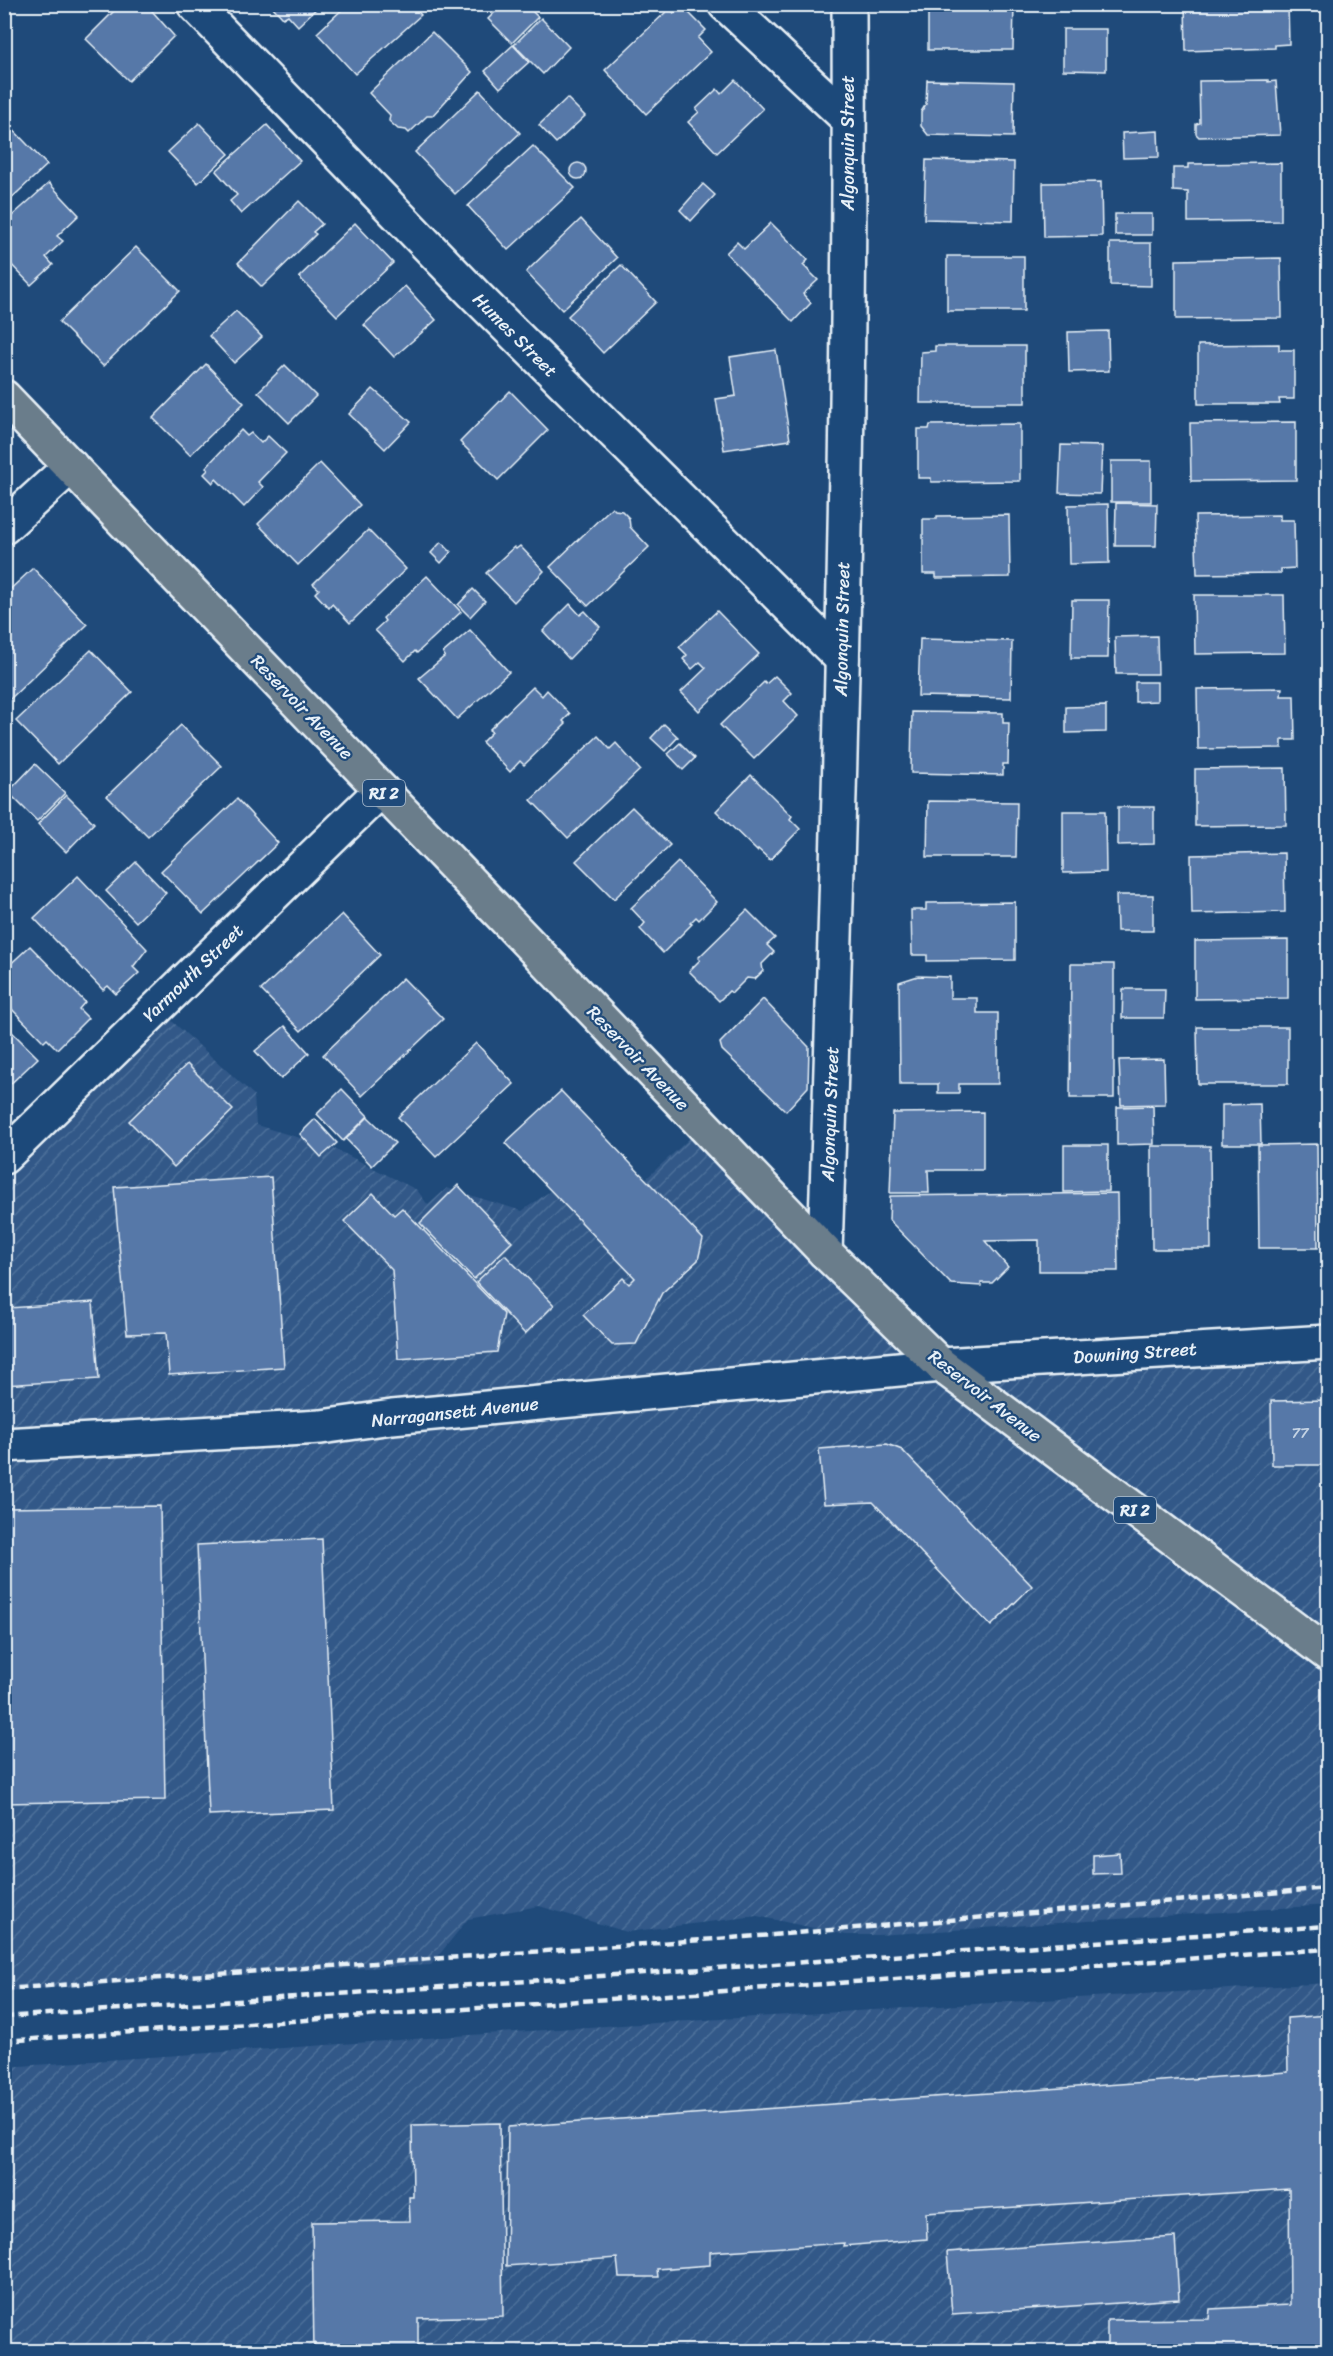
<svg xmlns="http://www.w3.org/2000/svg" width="1333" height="2356" font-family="Sriracha,sans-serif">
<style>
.industrial{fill:url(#industrial-furrows)}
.building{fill:#5778a8;stroke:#e8f1f8;stroke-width:1.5}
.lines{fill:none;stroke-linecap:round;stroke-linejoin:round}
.minor-casing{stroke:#e8f1f8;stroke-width:38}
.tertiary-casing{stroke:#e8f1f8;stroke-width:38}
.primary-casing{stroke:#e8f1f8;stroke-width:38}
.minor{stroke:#1f4a7a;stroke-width:33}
.tertiary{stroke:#1f4a7a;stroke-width:33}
.primary{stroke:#6b7d8b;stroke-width:33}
.rail{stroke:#e8f1f8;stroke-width:4.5;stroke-dasharray:9 4.5;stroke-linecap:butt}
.labels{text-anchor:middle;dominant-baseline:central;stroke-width:4.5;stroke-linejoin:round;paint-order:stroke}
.number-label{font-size:15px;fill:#c4d3e4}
.shield{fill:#1f4a7a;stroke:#acbfd2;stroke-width:1.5}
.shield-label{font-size:16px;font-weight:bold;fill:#e8f1f8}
.street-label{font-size:18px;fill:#e8f1f8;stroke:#1f4a7a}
</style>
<defs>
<pattern id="industrial-furrows" width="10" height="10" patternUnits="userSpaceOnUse" patternTransform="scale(1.5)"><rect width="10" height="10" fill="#305888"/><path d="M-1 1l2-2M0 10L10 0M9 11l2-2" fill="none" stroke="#4e709a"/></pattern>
</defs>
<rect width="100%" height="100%" fill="#1f4a7a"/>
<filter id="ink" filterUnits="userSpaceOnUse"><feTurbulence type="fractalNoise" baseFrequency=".0167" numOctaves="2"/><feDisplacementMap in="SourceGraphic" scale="12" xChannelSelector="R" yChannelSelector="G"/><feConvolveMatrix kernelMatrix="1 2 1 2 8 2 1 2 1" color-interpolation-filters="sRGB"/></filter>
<g filter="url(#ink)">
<g class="industrial">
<path d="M163,1013L254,1095L256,1125L331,1147L417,1190L428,1205L447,1188L522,1211L563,1182L625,1198L690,1138L703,1143L925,1356L1328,1346V1905L878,1935H846L757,1916L627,1932L539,1906L468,1919L431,1965L283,1972L5,1991V1162Z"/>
<path d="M1328,1983V2351L5,2352V2067L588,2027Z"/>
</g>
<g class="building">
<path d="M121,4H146L174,36L129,81L86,39Z"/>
<path d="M270,4H321L298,26L288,15L283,18Z"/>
<path d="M348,4H411L421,15L355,74L317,33Z"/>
<path d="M503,4H525L538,17L512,43L488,19Z"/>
<path d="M928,4H1014L1013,50H928Z"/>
<path d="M1185,4H1288L1289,44L1275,45V48L1186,51Z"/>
<path d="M681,5L706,30L698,38L711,52L646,114L605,70L670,8L674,13Z"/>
<path d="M541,18L569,47L543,74L514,45Z"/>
<path d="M1063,29H1106V71L1063,70Z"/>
<path d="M432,32L472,72L432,116H427L409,133L406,130L398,129L389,121L390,115L369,93Z"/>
<path d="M513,45L529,62L500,88L485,71Z"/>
<path d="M735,80L763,109L717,153L688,122L699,112L696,109L717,89L721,94Z"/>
<path d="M927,80L1014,82L1013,137L928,135L921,126V112L926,104Z"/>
<path d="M1268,80V82L1276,81L1280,135L1199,137L1196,134V124L1200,123L1199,81Z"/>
<path d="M480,90L520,133L455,194L415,152Z"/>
<path d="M567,98L585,116L556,143L539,125Z"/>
<path d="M4,120L47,165L4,205Z"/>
<path d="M199,123L229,154L198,183L168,152Z"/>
<path d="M267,125L300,161L241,214L230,201L237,195L216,171Z"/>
<path d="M1158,131L1159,157L1123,158L1122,133Z"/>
<path d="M533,146L575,188L508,250L468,206Z"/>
<path d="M926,160L1014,162L1013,221L924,219Z"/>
<path d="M1281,163V221L1188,222V192L1173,191V168H1188V164Z"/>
<circle cx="578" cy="171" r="8"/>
<path d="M1101,182L1102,236L1044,237L1043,183Z"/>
<path d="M49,183L79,215L57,236L63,241L46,257L53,265L31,285L4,257V223Z"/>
<path d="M703,184L715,195L691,221L680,210Z"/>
<path d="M299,201L322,224L313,232L316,234L262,287L238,263Z"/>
<rect x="1115" y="214" width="37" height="21"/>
<path d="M581,219L617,258L562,310L526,272Z"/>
<path d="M355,223L393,263L337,316L299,277Z"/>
<path d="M771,223L808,260L803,265L818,280L803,294L811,303L793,322L726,253L737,242L744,249Z"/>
<path d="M1110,243H1151V286L1110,285Z"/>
<path d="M136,247L180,291L103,366L59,322Z"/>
<rect x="947" y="256" width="77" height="55"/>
<path d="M1281,258L1282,318L1176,319V260Z"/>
<path d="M621,265L656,302L603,353L568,316Z"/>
<path d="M405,286L436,320L394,357L364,325Z"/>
<path d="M236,311L262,337L234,363L209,336Z"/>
<path d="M1108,331L1109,371L1069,372L1068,332Z"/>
<path d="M1279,344V350H1294V399H1279L1280,404H1198V345Z"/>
<path d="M935,346H1025V403H920L921,352L935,351Z"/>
<path d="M776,350L790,440L724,450L716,399L736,396L730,357Z"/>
<path d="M206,364L244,403L190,455L153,418Z"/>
<path d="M285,365L316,396L289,423L258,392Z"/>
<path d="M373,389L411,422L385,449L349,414Z"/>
<path d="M510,391L548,430L498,480L460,442Z"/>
<path d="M1296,422V480L1191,481L1190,423Z"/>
<path d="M1020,424V481L931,482V478H918V429H929L930,425Z"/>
<path d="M241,430L247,436L251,433L261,443L268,436L286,453L258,482L263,487L244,507L216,479L213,483L204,474L208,470L206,467Z"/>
<path d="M1061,445L1102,446L1100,494L1059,493Z"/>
<rect x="1111" y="461" width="40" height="41"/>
<path d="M320,463L360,505L298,565L258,524Z"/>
<path d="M1116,503L1157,504L1156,546H1115Z"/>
<path d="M1108,504L1109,563L1069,564L1068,505Z"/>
<path d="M612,507L615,510L622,511L629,518L630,527L649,547L588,606L550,567Z"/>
<path d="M1009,515L1010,577L936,578V574H923V519H937V516Z"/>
<path d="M1280,515V520H1294L1295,568L1281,569V573L1197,574L1195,516Z"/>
<path d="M368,530L406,569L350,623L332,604L329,608L315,593L319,589L313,584Z"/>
<path d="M441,542L451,552L441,563L431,553Z"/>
<path d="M520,546L544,571L514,602L486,573L514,547L516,549Z"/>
<path d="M33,568L87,625L7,702L4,699V595Z"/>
<path d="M427,576L461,612L417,653L415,651L405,661L375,630L385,621L383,618Z"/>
<path d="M473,589L485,601L470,617L458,605Z"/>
<path d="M1194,595H1284L1285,653L1195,654Z"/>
<path d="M1072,600H1109L1108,658H1071Z"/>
<path d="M570,604L580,615L585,611L600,627L569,659L543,631Z"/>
<path d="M717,611L759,654L699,711L681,692L706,668L700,662L692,669L683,659L687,655L679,647Z"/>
<path d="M470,630L509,672L457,719L419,678L445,656L443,653Z"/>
<path d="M1157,636L1158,674H1116L1115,637Z"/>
<path d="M920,639L1012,641L1011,698L918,696Z"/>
<path d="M91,650L132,692L58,764L16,721Z"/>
<path d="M775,676L792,693L784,701L798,716L754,759L720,725L764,682L766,684Z"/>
<path d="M1135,682H1157V701L1135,702Z"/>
<path d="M533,687L542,696L547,690L570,714L563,721L566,724L524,765L520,761L510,772L482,742L492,732L489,730Z"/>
<path d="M1282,688L1281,696H1294L1295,740H1282V748L1198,749L1197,689Z"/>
<path d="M1106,706V732L1066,733V707Z"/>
<path d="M912,712L1003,713V723H1009L1008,764H1003V775L911,773Z"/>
<path d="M664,724L678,737L665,751L651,738Z"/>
<path d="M181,725L222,766L148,837L107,796Z"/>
<path d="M598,736L610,749L616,743L640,770L568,838L531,800Z"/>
<path d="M680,743L695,758L683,770L668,754Z"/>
<path d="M35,764L65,793L37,821L8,792Z"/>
<path d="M1285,768L1286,825L1195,826V769Z"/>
<path d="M751,775L792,816L790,819L800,829L770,860L758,849L757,851L716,811Z"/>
<path d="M66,795L94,823L66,852L38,824Z"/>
<path d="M237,799L278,843L203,914L161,871Z"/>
<path d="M928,801L1017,802L1016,857H927Z"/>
<path d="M632,807L670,845L614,899L576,861Z"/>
<path d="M1118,807H1154V844L1118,845Z"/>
<path d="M1063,811H1105L1106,872L1063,873Z"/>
<path d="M1284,853L1285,912L1192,914L1191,855Z"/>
<path d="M136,862L166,893L136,922L106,891Z"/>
<path d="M678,862L717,902L699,920L696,917L690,923L692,924L663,953L640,929L645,923L631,908Z"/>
<path d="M78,876L147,949L133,967L139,973L116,994L108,986L103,990L34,918Z"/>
<path d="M1116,895H1153V931H1117Z"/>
<path d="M1015,902V960L927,961V955H912L911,910H926V903Z"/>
<path d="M747,910L775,938L767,945L774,952L762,964L763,971L755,979L747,978L732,993L729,991L719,1001L689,971L700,960L698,958Z"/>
<path d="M342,914L380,955L301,1031L261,990Z"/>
<path d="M1288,940V998L1195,999V941Z"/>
<path d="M30,946L85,1002L79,1009L88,1018L57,1049L47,1039L44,1042L4,1001V970Z"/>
<path d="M1071,964H1114V1098H1070Z"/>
<path d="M918,976L950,977V998H977V1013H998V1084H959V1093H938V1084H900L899,982Z"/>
<path d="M403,978L443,1019L362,1096L323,1055Z"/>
<path d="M1123,989H1165L1164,1018H1122Z"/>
<path d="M763,999L809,1047L808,1087L786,1111L722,1050L720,1043Z"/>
<path d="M4,1024L38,1058L4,1090Z"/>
<path d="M285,1026L309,1053L281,1079L255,1051Z"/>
<path d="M1197,1027H1288V1084H1198Z"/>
<path d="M476,1043L514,1084L436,1157L398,1117Z"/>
<path d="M1164,1059L1165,1104L1121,1105L1119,1060Z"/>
<path d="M187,1064L233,1110L174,1167L129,1121Z"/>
<path d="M342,1089L368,1116L343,1141L317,1114Z"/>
<path d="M561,1091L703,1239L698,1260L662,1293L636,1344L612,1345L583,1315L623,1278L629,1284L635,1278L505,1143Z"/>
<path d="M1260,1104L1261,1144H1222V1105Z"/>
<path d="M1153,1106L1154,1144L1117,1145V1107Z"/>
<path d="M983,1112V1170H928L929,1193H890L893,1113Z"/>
<path d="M368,1117L395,1143L372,1166L346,1139Z"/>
<path d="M315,1119L337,1143L321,1157L300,1134Z"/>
<path d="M1317,1144L1318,1248H1259L1258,1145Z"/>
<path d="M1064,1145H1108V1191L1064,1192Z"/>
<path d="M1151,1146H1210L1211,1249H1152Z"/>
<path d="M271,1177L284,1367L169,1375L166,1333L127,1334L114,1187Z"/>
<path d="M458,1185L512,1242L474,1279L420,1223Z"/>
<path d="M373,1193L394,1215L402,1208L504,1314L497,1352L398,1359L392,1270L344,1221Z"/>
<path d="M1117,1193L1118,1271H1039V1240L985,1241L1008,1267L992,1283H981V1286L951,1284L889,1220L890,1196Z"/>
<path d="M4,1242L9,1308L93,1302L99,1379L4,1385Z"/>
<path d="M505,1255L554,1305L525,1334L476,1282Z"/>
<path d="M1328,1400V1465H1272L1271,1401Z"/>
<path d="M887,1444L902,1450L1032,1586L991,1626L873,1502L824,1504L819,1449Z"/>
<path d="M160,1506L165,1800L5,1803L4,1508Z"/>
<path d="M322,1539L334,1810L209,1815L197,1545Z"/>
<path d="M1120,1853L1121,1873L1093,1874V1855Z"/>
<path d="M1328,2015V2352H1107V2320L1209,2319L1210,2309L1290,2305L1289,2189L926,2213L927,2239L843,2246L844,2243L710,2252V2265L657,2269L658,2277H619L617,2258L506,2266L508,2127L1288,2072L1287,2018Z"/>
<path d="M500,2123L503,2316L418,2318V2352H314L312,2222L410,2221L409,2197H413L412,2125Z"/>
<path d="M1175,2237L1179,2299L952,2314L947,2252Z"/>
</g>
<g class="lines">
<defs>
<g id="minor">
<path d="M194,4L477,297L842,659"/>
<path d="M725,4L849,120"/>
<path d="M4,527L71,466"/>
<path d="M4,1157L381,790"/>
<path d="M825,1252C839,837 851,421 849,4"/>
<path d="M941,1365L1328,1342"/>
</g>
<path id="tertiary" d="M4,1445L321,1427L392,1417L941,1365"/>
<path id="primary" d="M4,397L825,1252L941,1365L1328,1654"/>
</defs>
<use href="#minor" class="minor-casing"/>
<use href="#tertiary" class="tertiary-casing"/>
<use href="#primary" class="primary-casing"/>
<use href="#minor" class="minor"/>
<use href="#tertiary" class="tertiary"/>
<use href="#primary" class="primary"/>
<g class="rail">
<path d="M4,1989L773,1935L1328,1888"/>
<path d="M4,2017L1328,1926"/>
<path d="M4,2041L1328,1949"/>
</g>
</g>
</g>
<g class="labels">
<g class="number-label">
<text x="1300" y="1433">77</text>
</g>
<g class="shield">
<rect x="363" y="780" width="42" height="26" rx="4.5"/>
<rect x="1114" y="1497" width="42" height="26" rx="4.5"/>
</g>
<g class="shield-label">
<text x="384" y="793">RI 2</text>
<text x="1135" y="1510">RI 2</text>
</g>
<g class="street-label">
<text transform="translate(848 143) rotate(-90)">Algonquin Street</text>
<text transform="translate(515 335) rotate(45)">Humes Street</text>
<text transform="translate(842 629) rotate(-89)">Algonquin Street</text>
<text transform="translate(302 707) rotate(46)">Reservoir Avenue</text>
<text transform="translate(193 973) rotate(-44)">Yarmouth Street</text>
<text transform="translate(638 1058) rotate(46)">Reservoir Avenue</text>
<text transform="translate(830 1114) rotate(-88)">Algonquin Street</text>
<text transform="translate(1135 1353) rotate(-4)">Downing Street</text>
<text transform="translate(985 1396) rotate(38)">Reservoir Avenue</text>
<text transform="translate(455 1412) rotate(-6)">Narragansett Avenue</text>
</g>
</g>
<rect width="1333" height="2356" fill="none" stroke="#1f4a7a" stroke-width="24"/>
<rect x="12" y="12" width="1309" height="2332" fill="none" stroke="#e8f1f8" stroke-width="2" filter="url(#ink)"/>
</svg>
